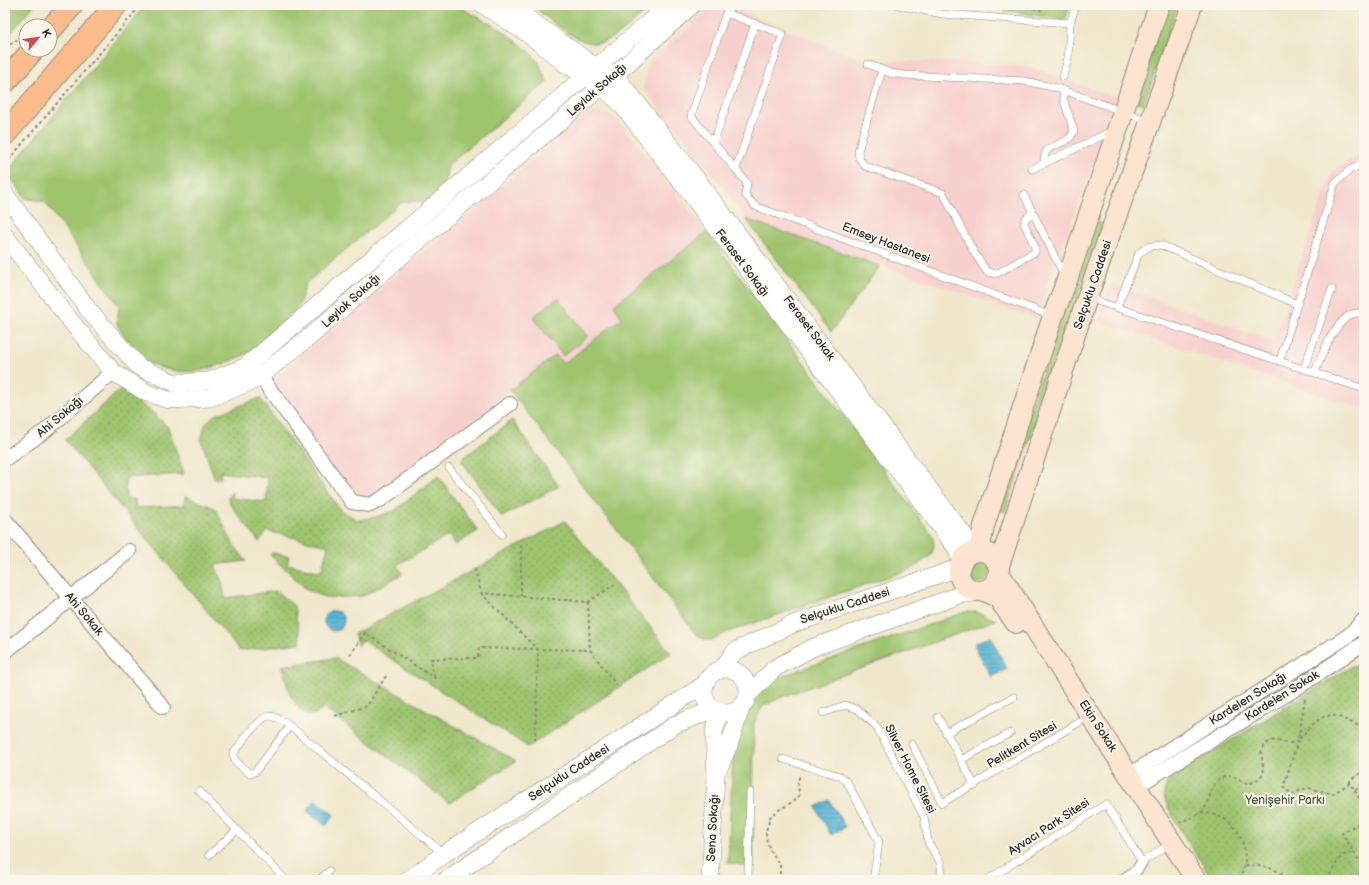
<svg xmlns="http://www.w3.org/2000/svg" width="1369" height="885" font-family="'Balsamiq Sans',sans-serif">
<style>
.built{fill:#f7d0cd}
.grass{fill:#9fc46e;stroke:#65784c}
.park{fill:url(#park-dots);stroke:#65784c}
.water{fill:url(#water-rules);stroke:#417080}
.lines{fill:none;stroke-linecap:round;stroke-linejoin:round}
.service-casing{stroke:#8e897c;stroke-width:8}
.pedestrian-casing{stroke:#8e897c;stroke-width:12}
.minor-casing{stroke:#8e897c;stroke-width:16}
.tertiary-casing{stroke:#8e897c;stroke-width:18}
.secondary-casing{stroke:#8e897c;stroke-width:22}
.primary-casing{stroke:#8e897c;stroke-width:24}
.path{stroke:#8e897c;stroke-width:2;stroke-dasharray:3 3;stroke-linecap:butt}
.service{stroke:#fff;stroke-width:7}
.pedestrian{stroke:#fff;stroke-width:10}
.minor{stroke:#fff;stroke-width:14}
.tertiary{stroke:#fff;stroke-width:17}
.secondary{stroke:#fde4d1;stroke-width:20}
.primary{stroke:#fbbb8d;stroke-width:22}
.labels{text-anchor:middle;dominant-baseline:central;stroke-width:4;stroke-linejoin:round;paint-order:stroke}
.street-label{font-size:12px;fill:#2b2b2b;stroke:#fbf7ec}
.park-label{font-size:12px;fill:#4e593f;stroke:#fbf7ec}
</style>
<defs>
<pattern id="park-dots" width="8" height="8" patternUnits="userSpaceOnUse"><rect width="8" height="8" fill="#9fc46e"/><path d="M2 2h.1M6 6h.1" fill="none" stroke="#829f5b" stroke-width="1.8" stroke-linecap="round"/></pattern>
<pattern id="water-rules" width="6" height="5" patternUnits="userSpaceOnUse"><rect width="6" height="5" fill="#57b6d6"/><path d="M0 2.5h6" fill="none" stroke="#4894ae"/></pattern>
</defs>
<rect width="100%" height="100%" fill="#fbf7ec"/>
<filter id="ink" filterUnits="userSpaceOnUse"><feTurbulence type="fractalNoise" baseFrequency=".025" numOctaves="2"/><feDisplacementMap in="SourceGraphic" scale="8" xChannelSelector="R" yChannelSelector="G"/><feConvolveMatrix kernelMatrix="1 2 1 2 8 2 1 2 1" color-interpolation-filters="sRGB"/></filter>
<filter id="wash" filterUnits="userSpaceOnUse"><feTurbulence type="fractalNoise" baseFrequency=".012" numOctaves="4" result="noise"/><feDisplacementMap in="SourceGraphic" scale="16" xChannelSelector="R" yChannelSelector="G"/><feGaussianBlur stdDeviation="0.9" result="paint"/><feColorMatrix in="noise" values="0 0 0 0 0 0 0 0 0 0 0 0 0 0 0 0 0 1.4 0 .05"/><feComposite in="paint" operator="in"/></filter>
<g filter="url(#wash)">
<rect width="100%" height="100%" fill="#f0e7cc"/>
<g class="built">
<path d="M714,5H723L864,60L977,63L1027,66L1118,98L1035,318L746,219L725,189L643,88L648,62Z"/>
<path d="M599,112L612,116L619,121L707,232L614,305L622,317L563,364L556,355L373,502L356,501L265,386L587,113Z"/>
<path d="M1364,152V409L1098,321L1111,283L1273,341L1332,171Z"/>
</g>
<g class="grass">
<path d="M5,5H34L5,40Z"/>
<path d="M145,5H456L502,30L530,52L539,63L547,82L449,164L443,186L429,201L402,202L306,283L299,306L253,351L223,364L196,372L176,371L162,368L143,360L131,347L117,324L119,306L45,202L25,198L7,172Z"/>
<path d="M531,5H652C643,13 634,23 624,30C618,34 609,40 603,42C581,50 548,17 531,5Z"/>
<path d="M973,5H1070L1065,20Z"/>
<path d="M1167,5H1178L1144,104L1135,101Z"/>
<path d="M746,219L880,266L831,332Z"/>
<path d="M1094,221L1103,224L1005,512L996,509Z"/>
<path d="M707,232L930,532C935,540 935,547 931,555L914,568L725,633C712,641 708,644 695,633L510,390L556,355L563,364L622,318L614,305Z"/>
<path d="M558,298L588,336L563,356L533,317Z"/>
<circle cx="979" cy="571" r="12"/>
<path d="M965,612H977L996,620L782,697L763,706L754,723L753,867L728,863L734,730L762,683Z"/>
</g>
<g class="park">
<path d="M121,389L157,416L168,427L184,474L125,478L126,499H135L136,508L185,505V496L215,508L233,544L246,561L215,565L222,582L225,598L276,591L294,606L301,643L240,651L65,440Z"/>
<path d="M260,398L341,511L358,520L375,517L394,511L438,476L478,531L455,545L449,535L397,565L402,574L363,596L327,598L307,590L270,555L272,553L289,556L287,564L321,572L328,546L267,531L259,542L230,504L228,498L232,492V498L266,502L268,478L220,472L221,478L215,479L201,440L205,425L213,416Z"/>
<path d="M512,420L559,486L502,517L461,460Z"/>
<path d="M565,521L671,653L528,747L362,640L358,646L354,634Z"/>
<path d="M335,658L516,761L449,803L324,708L317,714L307,715L300,709L290,695L282,666Z"/>
<path d="M1364,664V873L1353,880H1213C1202,863 1165,811 1164,794C1164,786 1169,780 1174,775L1344,671L1352,666Z"/>
</g>
<g class="water">
<circle cx="334" cy="621" r="10"/>
<path d="M990,636L1007,669L991,677L974,644Z"/>
<path d="M315,800L334,815L326,826L307,811Z"/>
<path d="M829,800L845,827L831,835L816,807Z"/>
</g>
</g>
<g filter="url(#ink)">
<g class="lines">
<defs>
<g id="service">
<path d="M898,5L942,14L1070,23"/>
<path d="M868,64L890,73L904,75L1024,81L1057,88L1149,121"/>
<path d="M882,70L858,151L859,158L865,166L943,193L972,249L987,272L996,274L1035,252V247L1024,223L1025,219L1032,213"/>
<path d="M1063,77L1068,58L1070,23L1076,5"/>
<path d="M714,141L755,24"/>
<path d="M1045,163C1039,142 1069,148 1074,131L1064,101L1063,90"/>
<path d="M736,168L783,34L726,13L691,116L747,183L745,195L755,206L1052,316"/>
<path d="M1032,169L1112,131"/>
<path d="M1024,195L1064,275"/>
<path d="M1088,298L1364,389"/>
<path d="M1117,307L1139,253L1150,246L1161,245L1297,304"/>
<path d="M1280,360L1335,183L1351,169L1364,164"/>
<path d="M1304,368L1332,289"/>
<path d="M1315,372C1322,355 1334,322 1352,314C1355,313 1360,313 1364,313"/>
<path d="M449,468L502,534"/>
<path d="M823,713L845,705L857,709L877,727L924,817L928,842L940,862L943,880"/>
<path d="M938,717L975,786"/>
<path d="M289,727L255,772L249,773L236,762L233,754C240,745 259,716 270,716C281,717 294,730 302,736L444,854"/>
<path d="M946,733L1014,697"/>
<path d="M912,744L942,803L1080,722"/>
<path d="M783,759L840,776L847,782L879,842L873,880"/>
<path d="M961,760L1010,733"/>
<path d="M199,791L286,880"/>
<path d="M209,855L237,830"/>
<path d="M319,880L329,871"/>
<path d="M748,880L750,792"/>
<path d="M987,880L1106,804L1142,862L1162,849"/>
</g>
<path id="pedestrian" d="M1122,880L1137,870L1142,862"/>
<g id="minor">
<path d="M260,376L352,502L370,505L380,500L510,404"/>
<path d="M5,459L45,431L113,372"/>
<path d="M5,520L163,707"/>
<path d="M5,652L129,551"/>
<path d="M1129,775L1348,636L1364,620"/>
<path d="M1137,786L1300,686L1364,643"/>
</g>
<g id="tertiary">
<path d="M483,5L528,34L567,65L602,86L622,105L712,222L957,549L960,562"/>
<path d="M509,5L597,68L615,75L695,177L976,551"/>
<path d="M5,194L91,313L139,367L175,383L209,381L245,367L669,5"/>
<path d="M5,236L73,324L113,372L147,393L169,400L210,398L255,380L313,334L414,245L615,75L692,5"/>
<circle cx="726" cy="691" r="22"/>
<path d="M721,670L735,651L796,623L958,568"/>
<path d="M748,695L775,668L814,647L960,595L978,592"/>
<path d="M718,770L729,745L742,706"/>
<path d="M408,880L444,854L705,684"/>
<path d="M446,880L676,724L715,709"/>
<path d="M710,880L716,776L714,732L720,711"/>
</g>
<g id="secondary">
<circle cx="979" cy="571" r="20"/>
<path d="M979,551L984,526L1053,316L1067,280L1159,5"/>
<path d="M999,566L1087,298L1192,5"/>
<path d="M999,573L1196,880"/>
<path d="M985,591L998,598L1016,623"/>
</g>
<g id="primary">
<path d="M50,30L72,5"/>
<path d="M5,82L33,50"/>
<path d="M5,134L116,5"/>
</g>
</defs>
<use href="#service" class="service-casing"/>
<use href="#pedestrian" class="pedestrian-casing"/>
<use href="#minor" class="minor-casing"/>
<use href="#tertiary" class="tertiary-casing"/>
<use href="#secondary" class="secondary-casing"/>
<use href="#primary" class="primary-casing"/>
<g class="path">
<path d="M1009,5L1043,10"/>
<path d="M5,48L21,37"/>
<path d="M5,164L141,5"/>
<path d="M521,545V596"/>
<path d="M475,569L481,593L588,602L615,584"/>
<path d="M481,593L538,650L535,742"/>
<path d="M588,602L590,650L618,687"/>
<path d="M350,655L365,633L436,679L432,670L431,659L478,658L479,648L590,650"/>
<path d="M1305,699L1298,741L1284,785L1285,790L1294,794L1303,789L1309,788L1333,794L1350,783L1364,806"/>
<path d="M335,716L367,706L386,676"/>
<path d="M1350,783V780L1364,771"/>
<path d="M1355,790L1364,784"/>
<path d="M1201,812C1233,816 1246,834 1245,865C1265,866 1275,867 1291,880"/>
<path d="M1364,820L1342,833L1360,862L1364,860"/>
<path d="M1179,823C1185,820 1196,817 1201,812C1213,803 1207,781 1225,777C1240,772 1244,796 1264,773L1261,752C1271,732 1279,745 1293,743C1297,743 1300,738 1303,735C1330,705 1331,715 1364,728"/>
<path d="M780,880V865L770,850L766,838V831L771,815L795,800L799,796L798,782L800,774"/>
<path d="M1239,880L1245,865"/>
<path d="M1326,880C1336,869 1337,852 1354,853"/>
</g>
<use href="#service" class="service"/>
<use href="#pedestrian" class="pedestrian"/>
<use href="#minor" class="minor"/>
<use href="#tertiary" class="tertiary"/>
<use href="#secondary" class="secondary"/>
<use href="#primary" class="primary"/>
</g>
</g>
<g class="labels">
<g class="street-label">
<text transform="translate(597 90) rotate(-41)">Leylak Sokağı</text>
<text transform="translate(886 243) rotate(21)">Emsey Hastanesi</text>
<text transform="translate(742 263) rotate(53)">Feraset Sokağı</text>
<text transform="translate(1093 285) rotate(-71)">Selçuklu Caddesi</text>
<text transform="translate(351 301) rotate(-42)">Leylak Sokağı</text>
<text transform="translate(809 328) rotate(53)">Feraset Sokak</text>
<text transform="translate(60 417) rotate(-40)">Ahi Sokağı</text>
<text transform="translate(845 606) rotate(-18)">Selçuklu Caddesi</text>
<text transform="translate(84 614) rotate(50)">Ahi Sokak</text>
<text transform="translate(1282 696) rotate(-32)">Kardelen Sokak</text>
<text transform="translate(1248 699) rotate(-32)">Kardelen Sokağı</text>
<text transform="translate(1098 726) rotate(57)">Ekin Sokak</text>
<text transform="translate(1022 745) rotate(-31)">Pelitkent Sitesi</text>
<text transform="translate(910 769) rotate(63)">Silver Home Sitesi</text>
<text transform="translate(569 773) rotate(-33)">Selçuklu Caddesi</text>
<text transform="translate(1049 827) rotate(-33)">Ayvacı Park Sitesi</text>
<text transform="translate(713 828) rotate(-87)">Sena Sokağı</text>
</g>
<g class="park-label">
<text x="1285" y="800">Yenişehir Parkı</text>
</g>
</g>
<rect width="1369" height="885" fill="none" stroke="#fbf7ec" stroke-width="20"/>
<g transform="translate(38 38) rotate(61)"><circle r="19" fill="#fbf7ec" stroke="#a8a59f"/>
<path d="M0-3L7 15L0 10L-7 15Z" fill="#d1495b"/>
<text y="-6" font-size="11" font-weight="bold" text-anchor="middle" fill="#2b2b2b">K</text>
</g>
</svg>
